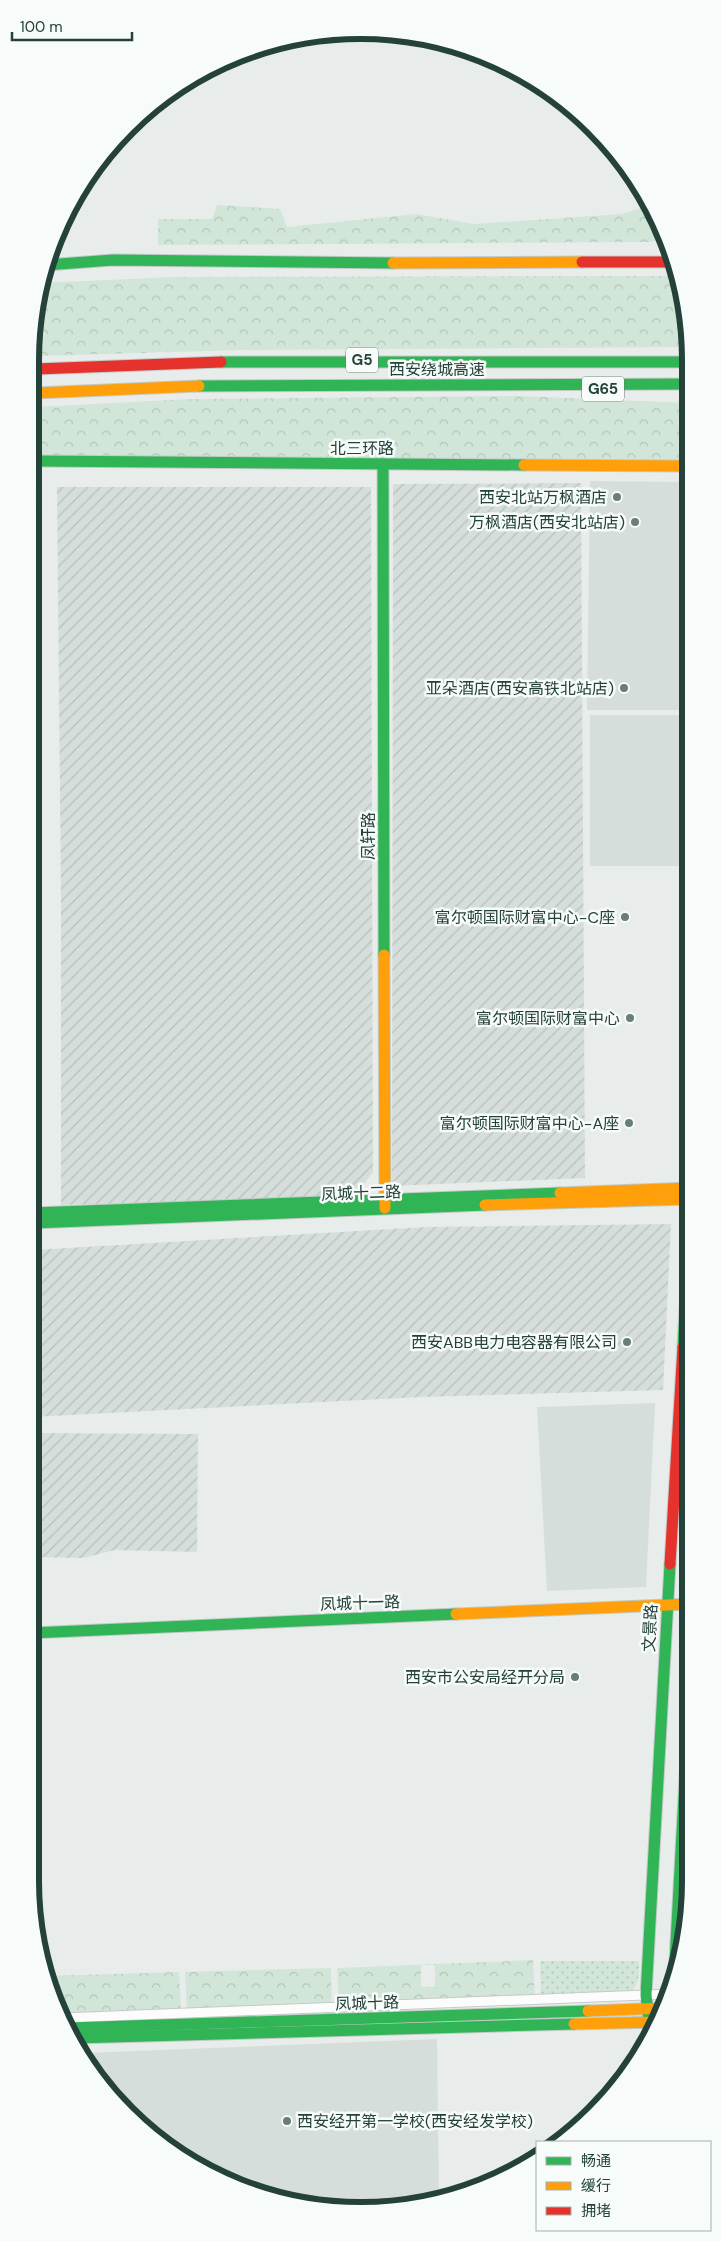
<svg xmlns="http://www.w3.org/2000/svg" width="721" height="2241" font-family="'DM Sans','Noto Sans SC',sans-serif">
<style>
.built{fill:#d6dedb}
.industrial{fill:url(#industrial-furrows)}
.forest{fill:url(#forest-crowns);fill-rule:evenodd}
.garden{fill:url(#garden-dots)}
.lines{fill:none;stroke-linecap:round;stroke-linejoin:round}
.street-casing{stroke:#c5cac8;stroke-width:11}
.fast-casing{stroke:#c3cbc8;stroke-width:13}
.slow-casing{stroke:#c3cbc8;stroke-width:13}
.jam-casing{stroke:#c3cbc8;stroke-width:13}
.street{stroke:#fcfcfc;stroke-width:9}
.fast{stroke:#30b455;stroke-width:11}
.slow{stroke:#ff9f0a;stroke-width:11}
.jam{stroke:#e5322d;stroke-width:11}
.poi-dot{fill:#697e78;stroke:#f7fbf9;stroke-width:2}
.labels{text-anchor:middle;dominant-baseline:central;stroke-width:5;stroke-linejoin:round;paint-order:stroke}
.shield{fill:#f7fbf9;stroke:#637a73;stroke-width:1}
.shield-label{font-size:15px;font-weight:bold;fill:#24423a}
.street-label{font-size:16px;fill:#24423a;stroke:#f7fbf9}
.poi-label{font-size:16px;fill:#24423a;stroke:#f7fbf9;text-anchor:end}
.rim{fill:none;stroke:#24423a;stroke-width:6}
</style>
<defs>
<pattern id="industrial-furrows" width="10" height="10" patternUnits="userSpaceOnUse" patternTransform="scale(1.25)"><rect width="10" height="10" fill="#d6dedb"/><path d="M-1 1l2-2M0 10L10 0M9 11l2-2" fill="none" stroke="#b8c0bd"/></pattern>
<pattern id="forest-crowns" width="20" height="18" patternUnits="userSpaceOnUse" patternTransform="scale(1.25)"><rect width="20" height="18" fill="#d1e6d8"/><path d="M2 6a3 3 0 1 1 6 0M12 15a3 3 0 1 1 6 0" fill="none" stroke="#b3c6ba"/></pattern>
<pattern id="garden-dots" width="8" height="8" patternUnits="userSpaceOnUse" patternTransform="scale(1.25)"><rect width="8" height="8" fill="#d1e6d8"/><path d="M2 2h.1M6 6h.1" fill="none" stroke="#b3c6ba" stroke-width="1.8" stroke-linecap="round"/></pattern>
</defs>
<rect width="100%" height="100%" fill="#e8edeb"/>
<g class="built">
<path d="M590,481L688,482L689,710H587Z"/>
<rect x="590" y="715" width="99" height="151"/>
<path d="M655,1403L646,1587L547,1591L537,1407Z"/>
<path d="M437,2039L439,2201L382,2210L318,2208L214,2177L160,2143L112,2099L84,2053Z"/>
</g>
<g class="industrial">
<path d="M581,483L585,1178L392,1186L393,484Z"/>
<path d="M57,487H371L373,1172L354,1197L61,1205V897Z"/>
<path d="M671,1224L663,1390L421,1397L32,1417L33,1250L426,1227Z"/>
<path d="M32,1433L198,1434L197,1552L115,1550L83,1558L31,1557Z"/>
</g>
<g class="forest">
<path d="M217,205L280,209L287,227L416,214L474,224L622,214L651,205L657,215L664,239L649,242L158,245V219H212Z"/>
<path d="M676,276L688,317V347L241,350L36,356V296L40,283L173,277Z"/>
<path d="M518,396L688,403V460L36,458V407L190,399Z"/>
<path d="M533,1960L535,2001L339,2008L337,1968ZM421,1965H435V1987H421Z"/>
<path d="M331,1968L332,2008L187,2012L185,1972Z"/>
<path d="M179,1972L181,2012L61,2016L55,2007L46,1976Z"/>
</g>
<path class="garden" d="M540,1961H639C639,1974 640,1984 630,1993L541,2001Z"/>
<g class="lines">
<defs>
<path id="street" d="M62,2018L670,1994"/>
<g id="fast">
<path d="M46,265L113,260L393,263"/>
<path d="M221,362H688"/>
<path d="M199,386L688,384"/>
<path d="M36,461L524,465"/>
<path d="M383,464L384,955"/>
<path d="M33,1213L560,1193"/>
<path d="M33,1223L485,1205"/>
<path d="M683,1347L690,1217"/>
<path d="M31,1633L456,1614"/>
<path d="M674,1979L691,1668"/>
<path d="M68,2028L588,2011"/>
<path d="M74,2038L574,2024"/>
<path d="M648,2040L649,2022L646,1995L670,1564"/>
</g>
<g id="slow">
<path d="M393,263L582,262"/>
<path d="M36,393L199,386"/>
<path d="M524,465L688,466"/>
<path d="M384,955L385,1208"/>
<path d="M560,1193L690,1188"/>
<path d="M485,1205L690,1199"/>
<path d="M456,1614L690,1604"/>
<path d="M588,2011L666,2008"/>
<path d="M574,2024L658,2022"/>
</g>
<g id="jam">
<path d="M582,262H672"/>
<path d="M36,369L221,362"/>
<path d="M670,1564L683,1347"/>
</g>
</defs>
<use href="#street" class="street-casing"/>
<use href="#fast" class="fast-casing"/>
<use href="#slow" class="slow-casing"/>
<use href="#jam" class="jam-casing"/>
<use href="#street" class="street"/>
<use href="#fast" class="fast"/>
<use href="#slow" class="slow"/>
<use href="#jam" class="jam"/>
</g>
<g class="poi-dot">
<circle cx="617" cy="497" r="5"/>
<circle cx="635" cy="522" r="5"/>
<circle cx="624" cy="688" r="5"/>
<circle cx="625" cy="917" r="5"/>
<circle cx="630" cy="1018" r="5"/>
<circle cx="629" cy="1123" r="5"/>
<circle cx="627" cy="1342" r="5"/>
<circle cx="575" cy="1677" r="5"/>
<circle cx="287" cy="2121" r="5"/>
</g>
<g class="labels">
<g class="shield">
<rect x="346" y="347.5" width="32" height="25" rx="4"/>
<rect x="582" y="376.5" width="42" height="25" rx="4"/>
</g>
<g class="shield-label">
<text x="362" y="360">G5</text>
<text x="603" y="389">G65</text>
</g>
<g class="street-label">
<text x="437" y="369">西安绕城高速</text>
<text x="362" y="448">北三环路</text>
<text transform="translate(368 836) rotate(-90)">凤轩路</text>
<text transform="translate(361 1193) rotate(-2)">凤城十二路</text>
<text transform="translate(360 1603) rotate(-2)">凤城十一路</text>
<text transform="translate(650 1628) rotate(-87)">文景路</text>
<text transform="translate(367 2003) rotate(-2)">凤城十路</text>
</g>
<g class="poi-label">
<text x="607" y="497">西安北站万枫酒店</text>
<text x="625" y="522">万枫酒店(西安北站店)</text>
<text x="614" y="688">亚朵酒店(西安高铁北站店)</text>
<text x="615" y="917">富尔顿国际财富中心-C座</text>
<text x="620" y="1018">富尔顿国际财富中心</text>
<text x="619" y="1123">富尔顿国际财富中心-A座</text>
<text x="617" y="1342">西安ABB电力电容器有限公司</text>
<text x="565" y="1677">西安市公安局经开分局</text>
<text x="297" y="2121" text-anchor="start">西安经开第一学校(西安经发学校)</text>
</g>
</g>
<path d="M0 0H721V2241H0ZM360 39H361A321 321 0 0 1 682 360V1881A321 321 0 0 1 361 2202H360A321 321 0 0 1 39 1881V360A321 321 0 0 1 360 39Z" fill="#f7fbf9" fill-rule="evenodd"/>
<path class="rim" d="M360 39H361A321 321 0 0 1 682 360V1881A321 321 0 0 1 361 2202H360A321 321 0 0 1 39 1881V360A321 321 0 0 1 360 39Z"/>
<rect x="536" y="2141" width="175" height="90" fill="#f7fbf9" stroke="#a3b1ad"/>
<rect x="546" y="2157" width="25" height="8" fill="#30b455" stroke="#a3b1ad"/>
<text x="581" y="2166" font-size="15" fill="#24423a">畅通</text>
<rect x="546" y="2182" width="25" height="8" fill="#ff9f0a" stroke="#a3b1ad"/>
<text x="581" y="2191" font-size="15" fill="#24423a">缓行</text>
<rect x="546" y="2207" width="25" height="8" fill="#e5322d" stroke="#a3b1ad"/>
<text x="581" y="2216" font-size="15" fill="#24423a">拥堵</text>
<path d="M12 32v8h120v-8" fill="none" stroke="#24423a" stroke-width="2.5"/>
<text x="20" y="32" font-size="15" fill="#24423a" stroke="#f7fbf9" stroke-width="4" paint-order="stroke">100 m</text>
</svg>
